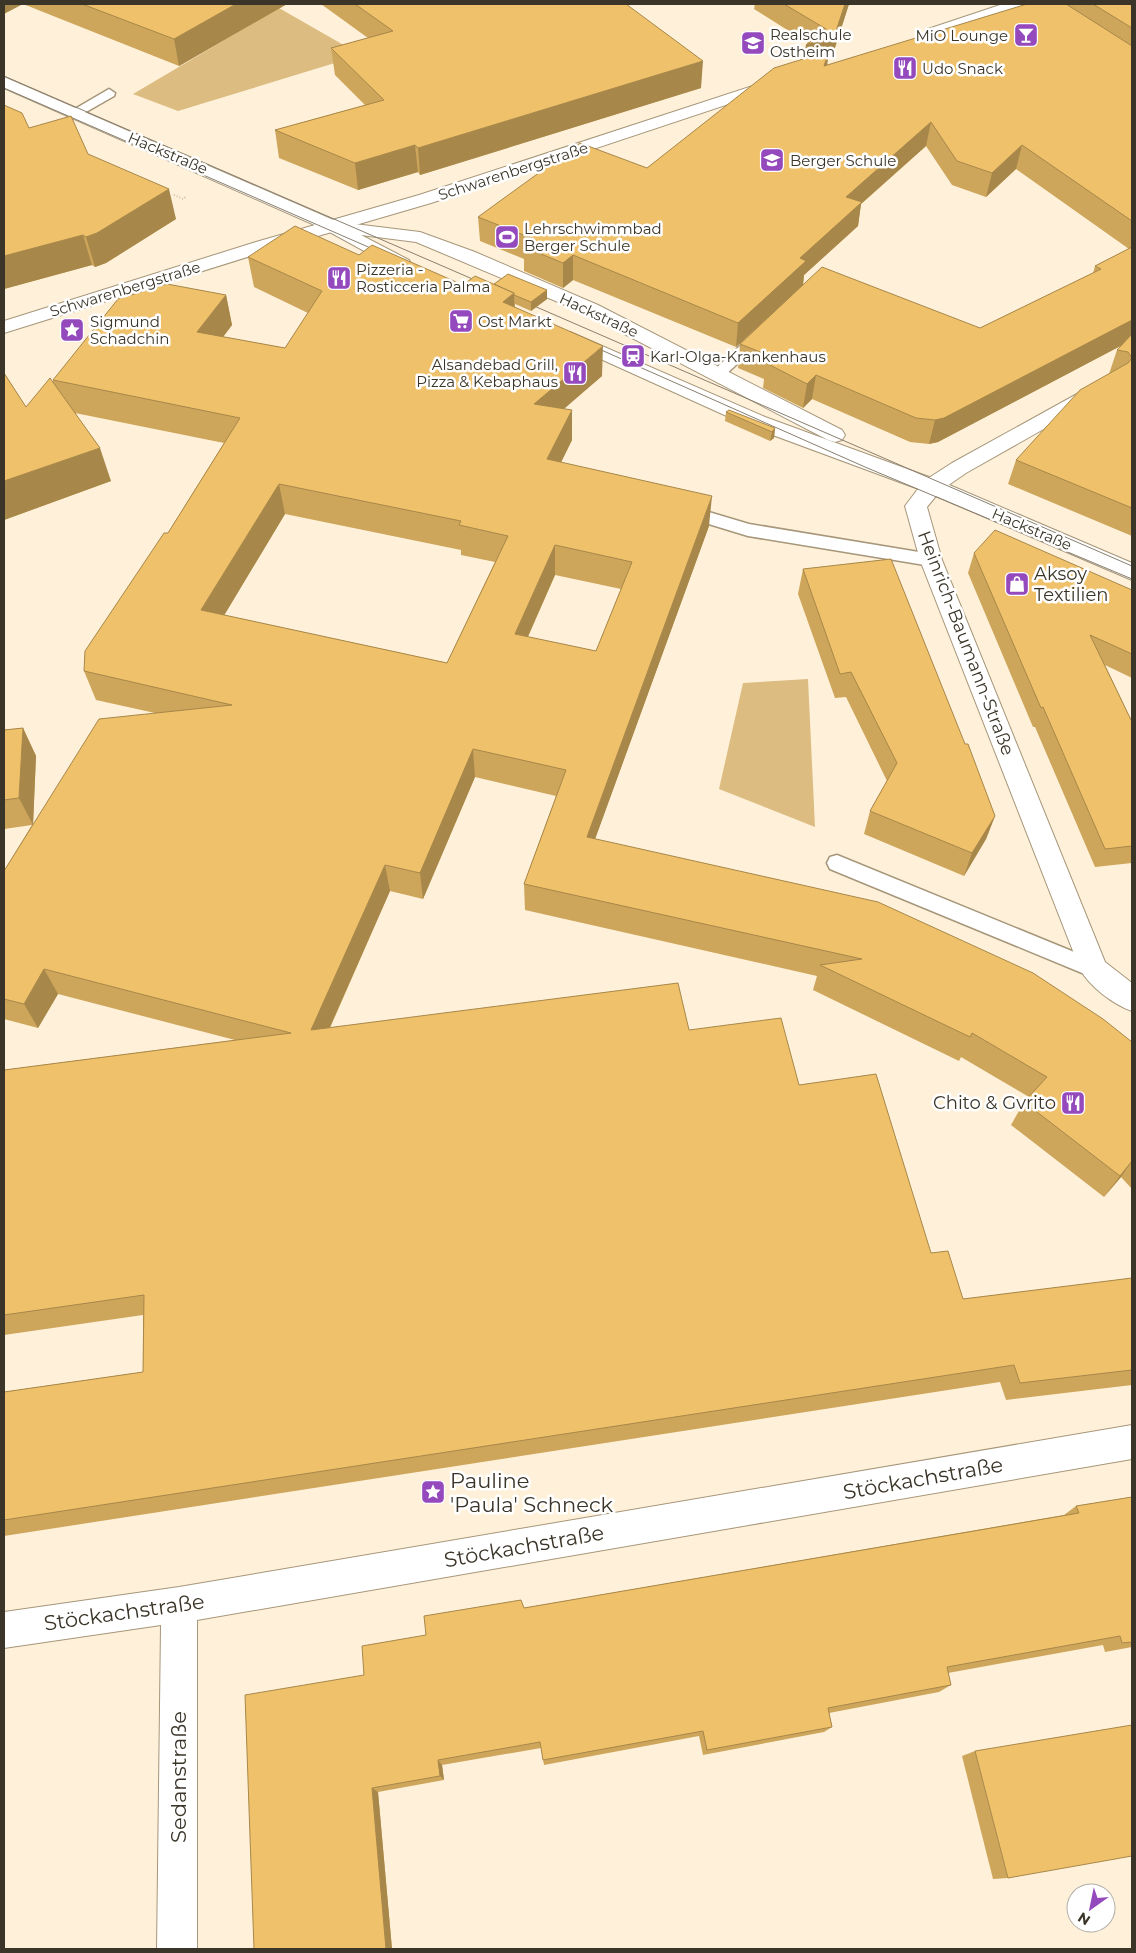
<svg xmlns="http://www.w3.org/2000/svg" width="1136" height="1953" font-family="Montserrat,sans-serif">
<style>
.green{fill:#dcbc81}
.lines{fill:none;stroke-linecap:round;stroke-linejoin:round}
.service-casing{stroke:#a6967a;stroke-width:3}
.minor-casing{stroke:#a6967a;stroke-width:2}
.tertiary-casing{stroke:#a6967a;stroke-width:2}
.secondary-casing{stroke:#a6967a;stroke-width:2}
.path{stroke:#998f7d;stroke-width:2;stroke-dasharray:0.5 2.5;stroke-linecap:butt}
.service{fill:#fff;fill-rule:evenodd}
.minor{fill:#fff;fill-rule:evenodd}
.tertiary{fill:#fff;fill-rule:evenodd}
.secondary{fill:#fff;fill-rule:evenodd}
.tram{stroke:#897f6f;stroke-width:1}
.wall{fill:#cea65b;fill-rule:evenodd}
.shaded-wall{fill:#a7874a}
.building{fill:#efc16a;stroke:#a7874a;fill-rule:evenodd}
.labels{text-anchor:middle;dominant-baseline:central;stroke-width:5;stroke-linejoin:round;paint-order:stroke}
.far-poi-label{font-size:15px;fill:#3b3529;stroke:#fff;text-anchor:start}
.far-street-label{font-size:15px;fill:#3b3529;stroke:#fff}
.poi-label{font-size:18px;fill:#3b3529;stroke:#fff;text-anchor:start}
.street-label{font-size:18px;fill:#3b3529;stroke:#fff}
.near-street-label{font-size:21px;fill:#3b3529;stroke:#fff}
.near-poi-label{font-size:21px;fill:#3b3529;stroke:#fff;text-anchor:start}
</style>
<rect width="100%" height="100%" fill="#fff1d9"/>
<g class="green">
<path d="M279,8L361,55L178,111L133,94Z"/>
<path d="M808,679L815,827L719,789L743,683Z"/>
</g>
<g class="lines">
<defs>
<g id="service">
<path d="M109,89L115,93L114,96L79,116H69L68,113Z"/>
<path d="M760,330L768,335L765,338L723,377H713L710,374L713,371L755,332Z"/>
<path d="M682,504L749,524L931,554L937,556L940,560L937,564L931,566L748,536L676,514L674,510L676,506Z"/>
<path d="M837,855L1101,963L1105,969L1101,975L1094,978L1087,975L830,869L827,863L830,857Z"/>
</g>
<g id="minor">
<path d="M1093,387L1100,389L1103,393L1100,397L966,473L940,491L927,507L942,560L1105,962L1132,983V1011C1114,1005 1089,986 1080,969L920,560L905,506L924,481L952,463L1086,389Z"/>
<path d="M1132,1425V1459L197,1620V1949H157L161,1625L4,1648V1612L179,1587Z"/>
</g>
<g id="tertiary">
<path d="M1003,4H1026L1023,7L940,35L934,37L926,32L928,29Z"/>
<path d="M774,79L780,81L782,84L780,87L431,203L270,250L4,333V321L256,242L419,195Z"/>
</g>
<g id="secondary">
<path d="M4,77L338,222L420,232L475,252L598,305L842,430L845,435L842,440L835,442L828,440L584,313L416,242L361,235L409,260L411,264L409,268H395L326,230L4,88Z"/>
<path d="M570,332L765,417L940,481L1132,563V580L924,491L751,427L563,342L560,338L563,334Z"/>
</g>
</defs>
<use href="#service" class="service-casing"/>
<use href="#minor" class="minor-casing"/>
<use href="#tertiary" class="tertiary-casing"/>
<use href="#secondary" class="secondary-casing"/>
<path class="path" d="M174,195L183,199L187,196"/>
<use href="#service" class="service"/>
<use href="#minor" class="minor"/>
<use href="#tertiary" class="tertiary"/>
<use href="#secondary" class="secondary"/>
<g class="tram">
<path d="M4,76L484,284"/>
<path d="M4,88L382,253"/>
<path d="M525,302L1132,566"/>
<path d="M590,345L865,467L1132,579"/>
</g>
</g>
<g class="wall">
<path d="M4,4H287L179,66L23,4Z"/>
<path d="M321,4H626L701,88L420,175L418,172L358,190L279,158L275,130L365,105L335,75L331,48L368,38Z"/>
<path d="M755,4H849L832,57L828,58L827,65L1067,4H1132V536L1008,484L1016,460L1109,374L1117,350L1122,345L938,442L929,444L910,442L812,399L803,408L763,388L764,379L738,368L740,344L785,302L736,347L573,280L563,288L524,271V259L480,241L478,217L647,168L804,59L806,45L808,43L754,9ZM926,146L952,185L986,197L1016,169L1129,249L1095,266L1093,273L980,328L803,285L804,275L858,226L861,204Z"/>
<path d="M4,105L29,128L88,154L176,219L106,263L95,267L92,265L4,289Z"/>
<path d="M359,255L463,285L494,284L547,290V299L531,311L515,304V307L602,376L563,409L572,410V440L561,462L709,526L595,839L1132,1042V1189L1121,1177L1104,1197L1011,1125L1024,1102L1029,1097L961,1057L959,1061L813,990L817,976L525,910L524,884L556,796L475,777L423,899L390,891L330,1028L689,1030L799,1085L931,1253L963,1299L1132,1278V1385L1006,1400L1000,1382L4,1536V1392L143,1372V1315L4,1335V1070L235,1040L58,994L38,1028L4,1019V871L32,825L4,829V730L23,728L36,756L33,825L155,713L96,700L84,671L168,533L224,443L75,413L111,481L4,520V373L26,407L53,382V380L226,295L232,325L223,337L285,348L308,313L254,287L248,257ZM285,514L461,550V555L495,562L447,663L224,615ZM555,575L621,589L596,651L528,637Z"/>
<path d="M726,412L775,428L774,438L770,441L725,421Z"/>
<path d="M974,553L1132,590V678L1105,665L1132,722V863L1095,867L1035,727H1033L968,573Z"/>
<path d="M803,569L965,744L995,816L986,839L964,876L864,834L870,811L887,781L846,697L835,698L798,594Z"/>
<path d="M1132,1497V1647L1105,1652L1103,1645L948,1673L951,1685L939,1692L829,1713L832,1727L824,1732L703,1755L699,1736L544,1765L541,1748L442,1765L444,1780L378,1792L392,1949H254L364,1675L426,1635L524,1608L1064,1515L1076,1506Z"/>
<path d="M975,1751L1008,1878L993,1879L962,1756Z"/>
</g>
<g class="shaded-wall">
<path d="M4,4H23L4,14Z"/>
<path d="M236,4H287L179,66L174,39Z"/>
<path d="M845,4H849L832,57L828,58L826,74L803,68L806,45L835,34Z"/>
<path d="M703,61L701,88L420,175L418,148Z"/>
<path d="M931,122L926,146L861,204L858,226L804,275L803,285L736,347L738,323L800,258L846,197Z"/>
<path d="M415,145L418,172L358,190L355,163Z"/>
<path d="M1022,145L1016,169L986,197L992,173Z"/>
<path d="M169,189L176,219L106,263L95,267L86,237Z"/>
<path d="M83,235L92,265L4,289V256Z"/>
<path d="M573,255V280L563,288V263Z"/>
<path d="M547,290V299L531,311V302Z"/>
<path d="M514,293L515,323L503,302Z"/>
<path d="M226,295L232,325L204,362L197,332Z"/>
<path d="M1132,320V340L938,442L929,444L935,420Z"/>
<path d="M603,346L602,376L535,434L534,404Z"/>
<path d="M816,375L812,399L803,408L807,384Z"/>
<path d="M572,410V440L548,489L547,459Z"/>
<path d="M775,428L774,438L770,441L772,432Z"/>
<path d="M100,448L111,481L4,520V481Z"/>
<path d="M279,484L285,514L210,639L201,610Z"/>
<path d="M712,496L709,526L586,864L587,837Z"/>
<path d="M555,545V575L516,663L515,634Z"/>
<path d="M23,728L36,756L33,825L19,798Z"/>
<path d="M473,749L475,777L423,899L420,873Z"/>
<path d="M995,816L986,839L964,876L972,853Z"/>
<path d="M385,865L390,891L318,1054L311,1030Z"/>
<path d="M44,969L58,994L38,1028L24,1004Z"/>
<path d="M1132,1161L1121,1177L1104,1197L1120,1176Z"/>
<path d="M438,1760L442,1765L444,1780L440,1776Z"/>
<path d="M372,1788L378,1792L392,1949H386Z"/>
</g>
<g class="building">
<path d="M82,4H236L174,39Z"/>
<path d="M355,4H626L703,61L418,148L415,145L355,163L275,130L384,100L331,48L393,31Z"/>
<path d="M784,4H845L835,34L806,45L826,29Z"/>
<path d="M1027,4H1066L1132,46V221L1022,145L992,173L957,161L931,122L846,197L862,202L800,258L806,261L738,323L573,255L563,263L524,247L534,239L478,217L580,143L647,168L774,68L829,51L824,66Z"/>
<path d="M1093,4H1132V28Z"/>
<path d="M4,105L22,113L29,128L71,116L88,154L169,189L97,233L86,237L83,235L4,256Z"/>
<path d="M295,226L359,255L372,245L463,285L475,276L514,293L503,302L603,346L534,404L572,410L547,459L712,496L587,837L878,902L1033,973L1103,1019L1132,1042V1161L1120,1176L1024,1102L1047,1077L972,1033L970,1037L820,965L862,959L524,884L566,770L473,749L420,873L385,865L311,1030L678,983L689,1030L781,1018L799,1085L876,1074L931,1253L948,1251L963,1299L1132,1278V1370L1020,1383L1014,1365L4,1520V1392L143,1372L144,1295L4,1315V1070L291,1033L44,969L24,1004L4,999V871L99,719L232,705L84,671L85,651L164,533H168L240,418L53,380L118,299L167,284L226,295L197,332L285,348L322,291L248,257ZM279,484L461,521L459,525L508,536L447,663L201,610ZM555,545L632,562L596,651L515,634Z"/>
<path d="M1132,247V320L944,418L935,420L916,418L816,375L807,384L766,363L773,357L740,344L822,267L980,328L1101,269L1095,266Z"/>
<path d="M508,274L547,290L531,302L514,295V293L494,284Z"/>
<path d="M1132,334V508L1016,460L1080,390L1128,363L1132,358L1128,352L1117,350Z"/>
<path d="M4,373L26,407L50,378L100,448L4,481Z"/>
<path d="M729,410L775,428L772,432L726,412Z"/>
<path d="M995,530L1132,590V654L1090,635L1132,722V846L1105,849L1043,707L1041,708L974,553Z"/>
<path d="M891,559L965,744H968L995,816L972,853L870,811L897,763L851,672L840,674L803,569Z"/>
<path d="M23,728L19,798L4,800V730Z"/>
<path d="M1132,1497V1642L1122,1643L1120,1636L947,1667L951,1685L828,1708L832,1727L707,1750L703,1731L543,1760L540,1742L438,1760L440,1776L372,1788L386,1949H254L245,1695L364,1675L362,1646L426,1635L424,1616L521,1600L524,1608L1079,1513L1076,1506Z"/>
<path d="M1132,1725V1856L1008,1878L975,1751Z"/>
</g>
<defs>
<symbol id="bar-square" viewBox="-11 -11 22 22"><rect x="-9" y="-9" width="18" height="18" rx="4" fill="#944abd" stroke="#fff"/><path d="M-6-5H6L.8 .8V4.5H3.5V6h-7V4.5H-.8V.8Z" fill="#fff"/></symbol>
<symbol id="school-square" viewBox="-11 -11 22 22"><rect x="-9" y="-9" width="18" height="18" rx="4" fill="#944abd" stroke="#fff"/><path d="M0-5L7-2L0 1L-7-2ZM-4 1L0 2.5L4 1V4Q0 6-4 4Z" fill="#fff"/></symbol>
<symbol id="restaurant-square" viewBox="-11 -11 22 22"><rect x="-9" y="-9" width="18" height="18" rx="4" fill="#944abd" stroke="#fff"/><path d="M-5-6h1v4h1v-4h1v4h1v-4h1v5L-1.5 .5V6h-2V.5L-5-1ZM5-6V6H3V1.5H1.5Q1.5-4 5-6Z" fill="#fff"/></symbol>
<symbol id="stadium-square" viewBox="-11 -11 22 22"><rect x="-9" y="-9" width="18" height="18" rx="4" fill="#944abd" stroke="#fff"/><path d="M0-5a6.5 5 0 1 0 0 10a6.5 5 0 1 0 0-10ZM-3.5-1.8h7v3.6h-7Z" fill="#fff"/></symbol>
<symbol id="supermarket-square" viewBox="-11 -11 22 22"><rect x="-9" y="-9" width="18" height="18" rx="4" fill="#944abd" stroke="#fff"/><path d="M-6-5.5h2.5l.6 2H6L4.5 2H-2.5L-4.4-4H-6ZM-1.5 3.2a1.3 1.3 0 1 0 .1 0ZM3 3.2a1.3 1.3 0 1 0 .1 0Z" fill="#fff"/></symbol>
<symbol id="sight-square" viewBox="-11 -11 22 22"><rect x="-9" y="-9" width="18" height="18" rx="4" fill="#944abd" stroke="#fff"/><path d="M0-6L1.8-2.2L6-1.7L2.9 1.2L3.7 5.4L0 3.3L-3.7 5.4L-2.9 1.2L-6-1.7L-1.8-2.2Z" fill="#fff"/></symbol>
<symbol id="station-square" viewBox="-11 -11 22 22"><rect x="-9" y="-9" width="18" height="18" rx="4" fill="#944abd" stroke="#fff"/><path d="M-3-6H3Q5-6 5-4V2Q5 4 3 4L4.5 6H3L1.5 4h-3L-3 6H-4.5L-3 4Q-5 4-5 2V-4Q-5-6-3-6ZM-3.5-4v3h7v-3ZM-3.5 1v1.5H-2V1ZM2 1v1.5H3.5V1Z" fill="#fff"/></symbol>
<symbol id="shop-square" viewBox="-11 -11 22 22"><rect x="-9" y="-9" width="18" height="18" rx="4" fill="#944abd" stroke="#fff"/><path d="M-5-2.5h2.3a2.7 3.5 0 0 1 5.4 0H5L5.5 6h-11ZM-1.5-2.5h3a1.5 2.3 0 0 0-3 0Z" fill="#fff"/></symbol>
</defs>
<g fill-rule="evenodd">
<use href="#bar-square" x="1012" y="21" width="28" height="28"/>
<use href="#school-square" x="739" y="29" width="28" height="28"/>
<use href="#restaurant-square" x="891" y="54" width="28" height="28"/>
<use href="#school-square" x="758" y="146" width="28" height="28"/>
<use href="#stadium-square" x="493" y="223" width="28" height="28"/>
<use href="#restaurant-square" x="325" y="264" width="28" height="28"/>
<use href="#supermarket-square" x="447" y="307" width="28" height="28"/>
<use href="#sight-square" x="58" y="316" width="28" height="28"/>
<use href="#station-square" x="619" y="342" width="28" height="28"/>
<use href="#restaurant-square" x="561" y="359" width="28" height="28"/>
<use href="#shop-square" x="1003" y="570" width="28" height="28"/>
<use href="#restaurant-square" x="1059" y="1089" width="28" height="28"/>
<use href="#sight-square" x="419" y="1478" width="28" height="28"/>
</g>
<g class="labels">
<g class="far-poi-label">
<text x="770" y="34">Realschule<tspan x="770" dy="17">Ostheim</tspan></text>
<text x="1008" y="35" text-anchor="end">MiO Lounge</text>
<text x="922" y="68">Udo Snack</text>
<text x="790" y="160">Berger Schule</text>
<text x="524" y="228">Lehrschwimmbad<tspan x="524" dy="17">Berger Schule</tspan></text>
<text x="356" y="269">Pizzeria -<tspan x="356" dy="17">Rosticceria Palma</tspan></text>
<text x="90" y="321">Sigmund<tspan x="90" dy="17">Schadchin</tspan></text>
<text x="478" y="321">Ost Markt</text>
<text x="650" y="356">Karl-Olga-Krankenhaus</text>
<text x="558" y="364" text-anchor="end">Alsandebad Grill,<tspan x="558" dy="17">Pizza &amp; Kebaphaus</tspan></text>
</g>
<g class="far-street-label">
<text transform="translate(168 153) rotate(23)">Hackstraße</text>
<text transform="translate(513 171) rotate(-18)">Schwarenbergstraße</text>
<text transform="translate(125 289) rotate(-17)">Schwarenbergstraße</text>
<text transform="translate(599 315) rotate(25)">Hackstraße</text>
<text transform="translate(1032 529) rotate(23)">Hackstraße</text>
</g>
<g class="poi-label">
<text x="1034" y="574">Aksoy<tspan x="1034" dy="21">Textilien</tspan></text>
<text x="1056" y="1103" text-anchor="end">Chito &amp; Gvrito</text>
</g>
<g class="street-label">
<text transform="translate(966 643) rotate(69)">Heinrich-Baumann-Straße</text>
</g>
<g class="near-street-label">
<text transform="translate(923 1478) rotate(-10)">Stöckachstraße</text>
<text transform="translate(524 1546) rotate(-10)">Stöckachstraße</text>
<text transform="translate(124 1612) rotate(-8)">Stöckachstraße</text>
<text transform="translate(178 1777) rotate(-90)">Sedanstraße</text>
</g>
<g class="near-poi-label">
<text x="450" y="1480">Pauline<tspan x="450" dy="24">'Paula' Schneck</tspan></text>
</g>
</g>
<rect width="1136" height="1953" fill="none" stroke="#3b3529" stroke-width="10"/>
<g transform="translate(1091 1908) rotate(213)"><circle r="24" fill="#ffffff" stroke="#b1aea9"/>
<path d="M0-4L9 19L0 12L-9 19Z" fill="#944abd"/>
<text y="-8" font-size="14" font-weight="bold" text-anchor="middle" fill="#3b3529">N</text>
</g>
</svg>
